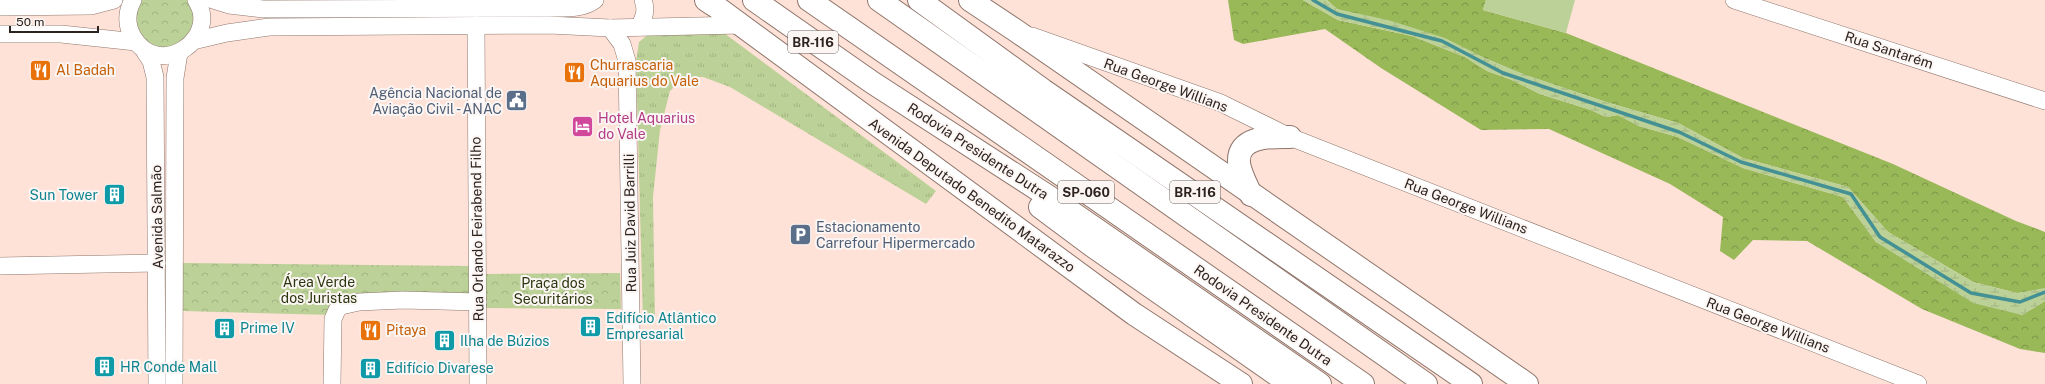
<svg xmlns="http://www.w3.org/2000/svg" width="2045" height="384" font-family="'Public Sans',sans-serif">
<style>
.grass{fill:url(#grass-tufts)}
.forest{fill:url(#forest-crowns)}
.wetland{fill:url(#wetland-marsh)}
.park{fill:url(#park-crowns)}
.pitch{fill:#bcd197}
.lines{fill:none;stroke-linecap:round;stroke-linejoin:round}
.stream{stroke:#449195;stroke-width:3.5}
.minor-casing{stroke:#8f766c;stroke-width:18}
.major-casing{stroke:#8f766c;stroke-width:24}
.highway-casing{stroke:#8f766c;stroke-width:24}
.minor{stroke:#fff;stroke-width:17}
.major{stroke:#fff;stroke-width:22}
.highway{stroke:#fff;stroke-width:22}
.labels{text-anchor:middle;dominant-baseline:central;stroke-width:4;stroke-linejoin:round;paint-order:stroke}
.shield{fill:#fbf5f3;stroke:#6a615e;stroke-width:1}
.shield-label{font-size:13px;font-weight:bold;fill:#2c221e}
.street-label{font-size:14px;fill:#2c221e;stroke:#fbf5f3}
.food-label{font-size:14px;fill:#c56008;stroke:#fbf5f3;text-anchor:start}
.service-label{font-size:14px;fill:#4e5e75;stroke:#fbf5f3;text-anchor:end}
.hotel-label{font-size:14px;fill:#b23c85;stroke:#fbf5f3;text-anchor:start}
.culture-label{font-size:14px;fill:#0d838f;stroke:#fbf5f3;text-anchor:start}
.park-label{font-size:14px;fill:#2a360e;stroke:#fbf5f3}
</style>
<defs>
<pattern id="grass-tufts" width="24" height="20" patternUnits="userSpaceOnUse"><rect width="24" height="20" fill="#bcd197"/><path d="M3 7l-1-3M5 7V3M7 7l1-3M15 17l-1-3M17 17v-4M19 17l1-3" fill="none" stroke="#a2b382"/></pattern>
<pattern id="forest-crowns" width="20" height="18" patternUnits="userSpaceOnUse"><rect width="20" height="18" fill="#99b959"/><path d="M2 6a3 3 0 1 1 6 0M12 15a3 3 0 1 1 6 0" fill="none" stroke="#7d9649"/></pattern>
<pattern id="wetland-marsh" width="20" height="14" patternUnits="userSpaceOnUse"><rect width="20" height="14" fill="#bcd197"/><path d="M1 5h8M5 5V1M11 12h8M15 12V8" fill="none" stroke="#a2b382"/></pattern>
<pattern id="park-crowns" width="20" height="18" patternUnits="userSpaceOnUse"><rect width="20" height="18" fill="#bcd197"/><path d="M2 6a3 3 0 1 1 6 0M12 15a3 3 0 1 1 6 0" fill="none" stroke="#a2b382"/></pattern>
</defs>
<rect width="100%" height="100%" fill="#ffe2d7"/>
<path class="grass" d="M720,30L936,191L926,204L730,87L703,77H684L670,91L660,130L653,197L655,321L643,322L636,61L639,42L650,33Z"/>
<g class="forest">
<path d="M1228,0H1303L1338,20L1412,36L1465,57L1487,71L1512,80L1540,94L1591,110L1606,117L1618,115L1639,126L1678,137L1743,168L1843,197L1876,242L2022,315L2045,301V353L2020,349L1922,309L1807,241L1753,240L1734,260L1720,251L1723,217L1670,184L1549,129L1481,130L1381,68L1325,29L1243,44L1234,40Z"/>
<path d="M1327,0H1486L1483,10L1566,33L1893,164L2016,221L2045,232V290L2017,293L1973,282L1888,232L1848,187L1743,158L1678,123L1606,102L1522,74L1487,59L1337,9Z"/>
</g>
<path class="wetland" d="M1303,0H1327L1337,9L1388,20L1445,38L1487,59L1526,75L1606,102L1678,123L1743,158L1848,187L1888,232L1973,282L2017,293L2045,288V301L2022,315L1973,303L1876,242L1843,197L1743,168L1678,137L1639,126L1618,115L1606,117L1591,110L1540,94L1512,80L1487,71L1465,57L1412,36L1338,20Z"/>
<g class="park">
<path d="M136,0H191L197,18L184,46L147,49L131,12Z"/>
<path d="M183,263L469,266L471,301L351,300L333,315L183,311Z"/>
<path d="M620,273L621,309L485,308L486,274Z"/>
</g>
<path class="pitch" d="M1486,0H1575L1566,33L1483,10Z"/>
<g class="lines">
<path class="stream" d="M1313,0L1337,14L1442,41L1503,73L1679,132L1741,162L1851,194L1880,237L1971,293L2020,302L2045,292"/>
<defs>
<g id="minor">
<path d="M133,0C126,13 126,25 133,37C159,81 221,38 196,0"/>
<path d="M213,0L229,5L263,9L552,8C567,8 583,9 595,0"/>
<path d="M1734,0L2045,101"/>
<path d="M0,7L91,6L114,0"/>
<path d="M476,25L478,384"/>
<path d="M639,27C644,18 647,10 643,0"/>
<path d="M610,28L622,44L627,61L632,384"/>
<path d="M0,34H61L136,42"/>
<path d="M1032,36L1221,103L1290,137L1918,384"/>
<path d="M193,41L227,33L269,27L549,25L610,28L741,25"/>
<path d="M145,52L151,61L155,77L157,384"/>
<path d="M0,266L157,263"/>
<path d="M174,384L175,78L179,53"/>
<path d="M332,384L333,319L337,310L341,306L359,302L403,300L478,302"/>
</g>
<g id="major">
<path d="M707,0L1134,314L1241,384"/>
<path d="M754,0L873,83L1054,200L1320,384"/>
<path d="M919,0L1043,90L1471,384"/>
<path d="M970,0L1015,30L1527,384"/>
<path d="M1251,195C1247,185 1240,173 1239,163C1237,135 1272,137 1290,137"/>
<path d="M1040,207L1091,245L1290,384"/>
</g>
<g id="highway">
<path d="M706,0L712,4"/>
<path d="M809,0L1363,384"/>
<path d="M879,0L1426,384"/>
</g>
</defs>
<use href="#minor" class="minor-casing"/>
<use href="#major" class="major-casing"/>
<use href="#highway" class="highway-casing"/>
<use href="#minor" class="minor"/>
<use href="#major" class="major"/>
<use href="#highway" class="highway"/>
</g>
<defs>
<symbol id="restaurant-square" viewBox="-11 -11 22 22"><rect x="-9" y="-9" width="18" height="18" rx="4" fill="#e8710a" stroke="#fbf5f3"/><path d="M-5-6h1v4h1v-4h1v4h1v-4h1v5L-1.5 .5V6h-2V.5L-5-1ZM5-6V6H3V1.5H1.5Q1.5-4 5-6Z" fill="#fff"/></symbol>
<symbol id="civic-square" viewBox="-11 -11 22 22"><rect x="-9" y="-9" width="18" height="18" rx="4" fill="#5c6f8a" stroke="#fbf5f3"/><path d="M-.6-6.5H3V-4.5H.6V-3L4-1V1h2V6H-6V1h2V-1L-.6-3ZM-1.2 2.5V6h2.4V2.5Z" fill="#fff"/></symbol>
<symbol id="hotel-square" viewBox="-11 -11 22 22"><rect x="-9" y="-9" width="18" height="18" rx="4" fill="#d1479c" stroke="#fbf5f3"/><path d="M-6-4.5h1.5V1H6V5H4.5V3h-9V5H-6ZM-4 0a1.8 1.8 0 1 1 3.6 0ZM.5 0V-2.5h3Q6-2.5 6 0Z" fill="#fff"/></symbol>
<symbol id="building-square" viewBox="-11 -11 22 22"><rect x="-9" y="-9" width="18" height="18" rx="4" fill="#0f9aa8" stroke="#fbf5f3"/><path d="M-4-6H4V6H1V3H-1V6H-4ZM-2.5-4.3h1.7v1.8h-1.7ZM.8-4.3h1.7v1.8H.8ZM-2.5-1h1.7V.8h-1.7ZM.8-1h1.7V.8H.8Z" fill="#fff"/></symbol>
<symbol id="parking-square" viewBox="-11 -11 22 22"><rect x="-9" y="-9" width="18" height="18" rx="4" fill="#5c6f8a" stroke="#fbf5f3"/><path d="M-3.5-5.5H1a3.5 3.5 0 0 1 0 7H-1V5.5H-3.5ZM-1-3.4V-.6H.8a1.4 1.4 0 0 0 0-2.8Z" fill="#fff"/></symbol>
</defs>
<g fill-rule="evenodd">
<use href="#restaurant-square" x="28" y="58" width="25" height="25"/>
<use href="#restaurant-square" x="562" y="60" width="25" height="25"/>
<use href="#civic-square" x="504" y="88" width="25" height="25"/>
<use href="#hotel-square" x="570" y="114" width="25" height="25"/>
<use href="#building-square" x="102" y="182" width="25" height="25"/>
<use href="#parking-square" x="788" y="222" width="25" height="25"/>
<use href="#building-square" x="578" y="314" width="25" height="25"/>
<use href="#building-square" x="212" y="316" width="25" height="25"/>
<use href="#restaurant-square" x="358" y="318" width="25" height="25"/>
<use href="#building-square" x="432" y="328" width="25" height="25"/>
<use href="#building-square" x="92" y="354" width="25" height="25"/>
<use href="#building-square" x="358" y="356" width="25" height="25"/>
</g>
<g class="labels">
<g class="shield">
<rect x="788" y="31" width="50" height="22" rx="3"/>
<rect x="1058" y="181" width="56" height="22" rx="3"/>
<rect x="1170" y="181" width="50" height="22" rx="3"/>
</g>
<g class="shield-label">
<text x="813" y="42">BR-116</text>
<text x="1086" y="192">SP-060</text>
<text x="1195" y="192">BR-116</text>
</g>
<g class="street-label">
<text transform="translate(1889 50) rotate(18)">Rua Santarém</text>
<text transform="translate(1166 85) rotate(20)">Rua George Willians</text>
<text transform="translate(978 151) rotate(33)">Rodovia Presidente Dutra</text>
<text transform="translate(972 195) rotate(36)">Avenida Deputado Benedito Matarazzo</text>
<text transform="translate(1466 206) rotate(21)">Rua George Willians</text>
<text transform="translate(157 217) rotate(-91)">Avenida Salmão</text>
<text transform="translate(630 223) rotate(-91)">Rua Juiz David Barrilli</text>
<text transform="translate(477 229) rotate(-91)">Rua Orlando Feirabend Filho</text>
<text transform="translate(1263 315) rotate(35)">Rodovia Presidente Dutra</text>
<text transform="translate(1768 325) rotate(21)">Rua George Willians</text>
</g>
<g class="food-label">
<text x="590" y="65">Churrascaria<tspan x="590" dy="16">Aquarius do Vale</tspan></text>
<text x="56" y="70">Al Badah</text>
<text x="386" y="330">Pitaya</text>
</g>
<g class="service-label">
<text x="502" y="93">Agência Nacional de<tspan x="502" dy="16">Aviação Civil - ANAC</tspan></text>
<text x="816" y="227" text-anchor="start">Estacionamento<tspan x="816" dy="16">Carrefour Hipermercado</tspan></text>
</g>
<g class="hotel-label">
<text x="598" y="118">Hotel Aquarius<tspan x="598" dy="16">do Vale</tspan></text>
</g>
<g class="culture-label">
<text x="98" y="195" text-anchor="end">Sun Tower</text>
<text x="606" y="318">Edifício Atlântico<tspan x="606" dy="16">Empresarial</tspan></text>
<text x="240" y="328">Prime IV</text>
<text x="460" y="341">Ilha de Búzios</text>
<text x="120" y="367">HR Conde Mall</text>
<text x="386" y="368">Edifício Divarese</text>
</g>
<g class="park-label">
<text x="319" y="282">Área Verde<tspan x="319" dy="16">dos Juristas</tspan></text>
<text x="553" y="283">Praça dos<tspan x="553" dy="16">Securitários</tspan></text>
</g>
</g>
<path d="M10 26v6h88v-6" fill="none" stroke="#2c221e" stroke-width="2"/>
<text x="16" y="26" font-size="12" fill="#2c221e" stroke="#fbf5f3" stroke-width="3" paint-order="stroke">50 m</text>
</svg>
